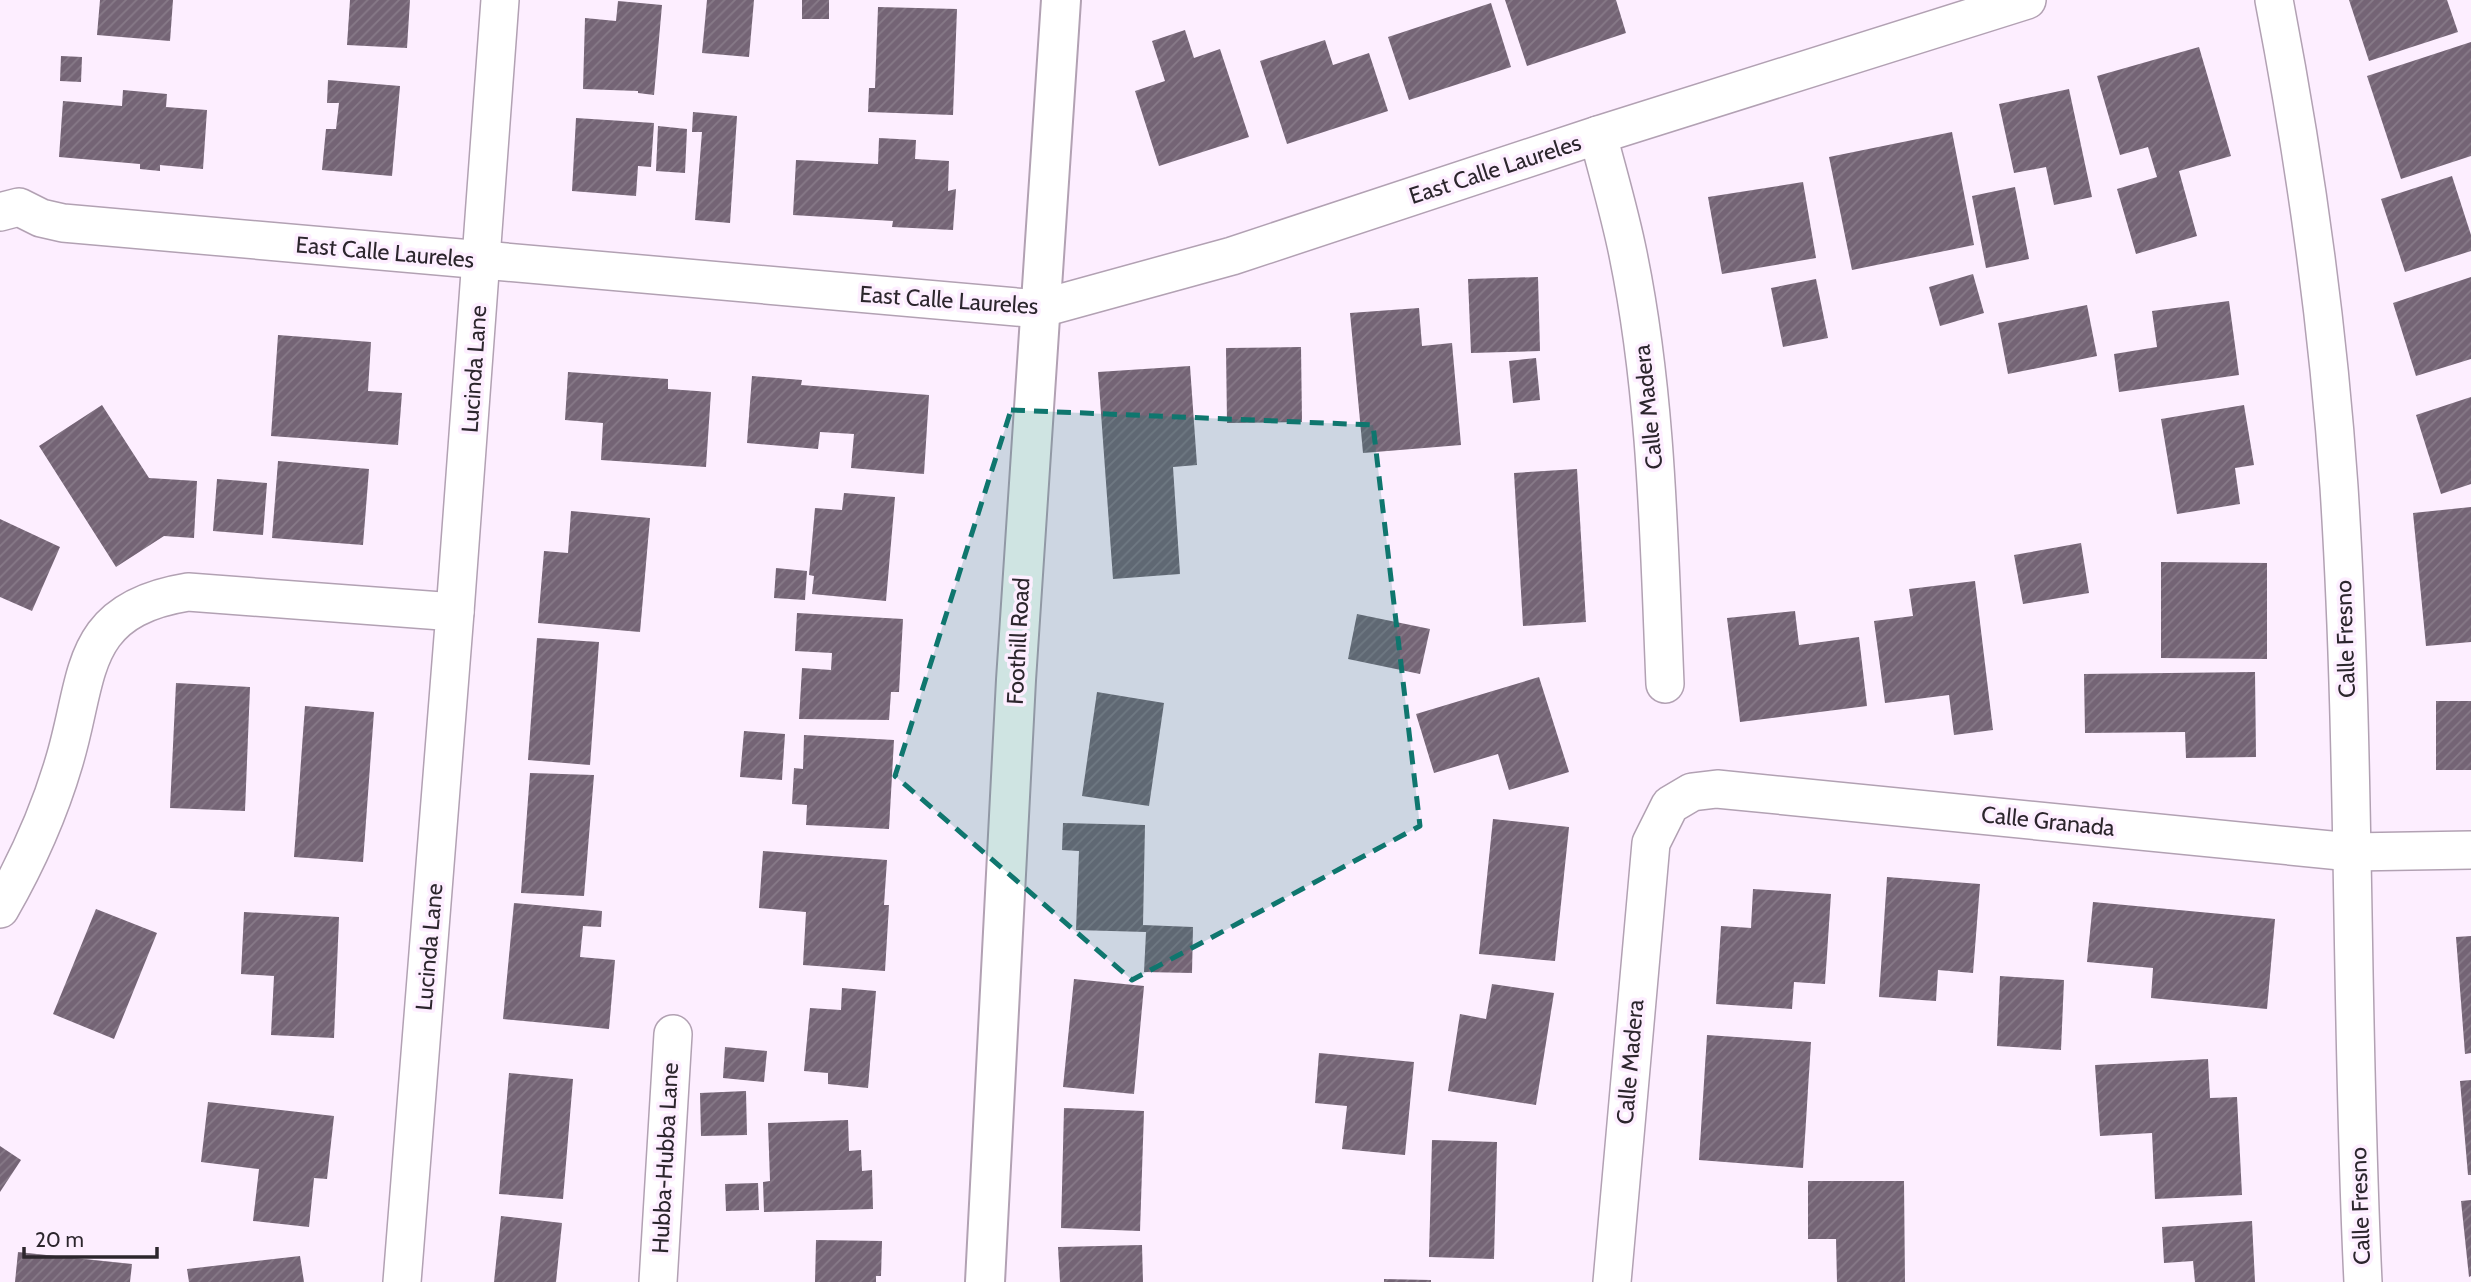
<svg xmlns="http://www.w3.org/2000/svg" width="2471" height="1282" font-family="Cabin,sans-serif">
<style>
.building{fill:url(#building-hatch)}
.lines{fill:none;stroke-linecap:round;stroke-linejoin:round}
.street-casing{stroke:#b2a1b3;stroke-width:40}
.secondary-casing{stroke:#b2a1b3;stroke-width:42}
.street{stroke:#fff;stroke-width:37}
.secondary{stroke:#fff;stroke-width:38}
.marked{fill:#0f766e;fill-opacity:0.2;stroke:#0f766e;stroke-width:5;stroke-dasharray:14 9;stroke-linejoin:round}
.labels{text-anchor:middle;dominant-baseline:central;stroke-width:7;stroke-linejoin:round;paint-order:stroke}
.street-label{font-size:23px;fill:#2c262d;stroke:#fdeeff}
</style>
<defs>
<pattern id="building-hatch" width="6" height="6" patternUnits="userSpaceOnUse" patternTransform="scale(1.75)"><rect width="6" height="6" fill="#746475"/><path d="M-1 1l2-2M0 6l6-6M5 7l2-2" fill="none" stroke="#877a88"/></pattern>
</defs>
<rect width="100%" height="100%" fill="#fdeeff"/>
<g class="building">
<path d="M100,0H173L170,41L97,35Z"/>
<path d="M350,0H410L407,48L347,45Z"/>
<path d="M707,0H754L749,57L702,53Z"/>
<rect x="802" y="0" width="27" height="19"/>
<path d="M1505,0H1616L1626,33L1527,66Z"/>
<path d="M2349,0H2447L2458,32L2369,61Z"/>
<path d="M618,1L662,5L654,95L638,93V91L583,89L585,18L616,21Z"/>
<path d="M1491,3L1511,67L1409,100L1388,37Z"/>
<path d="M878,7L957,9L953,115L868,112L869,88H875Z"/>
<path d="M1185,30L1194,58L1220,49L1249,137L1159,166L1135,91L1165,81L1152,41Z"/>
<path d="M1325,40L1333,65L1369,53L1388,111L1287,144L1260,61Z"/>
<path d="M2471,42V156L2401,179L2367,76Z"/>
<path d="M2199,47L2231,156L2179,171L2197,236L2136,254L2117,189L2157,177L2148,147L2120,155L2097,76Z"/>
<path d="M61,56L82,57L81,82L60,81Z"/>
<path d="M328,80L400,86L392,176L322,170L326,129H336L339,103H327Z"/>
<path d="M2069,89L2092,197L2054,205L2046,167L2014,173L1999,104Z"/>
<path d="M123,90L167,94L166,107L207,110L203,169L160,165V171L140,169V164L59,157L63,101L122,106Z"/>
<path d="M693,112L737,116L730,223L695,220L702,132H692Z"/>
<path d="M576,118L654,123L651,167L638,166L636,196L572,191Z"/>
<path d="M658,126L687,129L685,173L656,171Z"/>
<path d="M1952,132L1974,245L1852,270L1829,157Z"/>
<path d="M879,138L916,140L915,159L949,161L948,191L956,189L953,230L892,227L893,221L793,215L796,160L878,164Z"/>
<path d="M2452,176L2471,235V251L2405,272L2381,199Z"/>
<path d="M1803,182L1816,258L1722,274L1708,197Z"/>
<path d="M2015,187L2029,259L1986,268L1972,196Z"/>
<path d="M1973,274L1984,313L1940,326L1929,287Z"/>
<path d="M1538,277L1540,351L1471,353L1468,279Z"/>
<path d="M2471,277V359L2416,376L2393,303Z"/>
<path d="M1816,279L1828,338L1783,347L1771,288Z"/>
<path d="M2229,301L2239,375L2119,392L2114,354L2157,347L2152,311Z"/>
<path d="M2087,305L2097,356L2008,374L1998,323Z"/>
<path d="M1419,308L1422,346L1452,343L1461,445L1363,453L1350,313Z"/>
<path d="M278,335L371,342L368,391L402,393L398,445L271,436Z"/>
<path d="M1301,347L1302,422L1227,423L1226,348Z"/>
<path d="M1536,358L1540,400L1513,403L1509,361Z"/>
<path d="M1190,366L1197,465L1173,467L1180,574L1113,579L1098,372Z"/>
<path d="M568,372L668,379V389L711,392L706,467L601,460L603,423L565,420Z"/>
<path d="M752,376L802,380L801,385L929,395L924,474L851,468L854,434L820,432L818,449L747,443Z"/>
<path d="M2471,397V484L2441,494L2416,415Z"/>
<path d="M102,405L149,478L197,481L194,538L164,536L116,567L39,446Z"/>
<path d="M2244,405L2254,465L2235,468L2240,504L2177,514L2161,419Z"/>
<path d="M278,461L369,469L363,545L272,538Z"/>
<path d="M1577,469L1586,622L1523,626L1514,473Z"/>
<path d="M217,479L267,483L263,535L213,531Z"/>
<path d="M844,493L895,497L886,601L812,594L814,576L809,575L815,508L842,510Z"/>
<path d="M2471,507V642L2426,646L2413,513Z"/>
<path d="M571,511L650,518L640,632L538,623L544,551L568,553Z"/>
<path d="M0,519L60,547L32,611L0,597Z"/>
<path d="M2081,543L2089,593L2023,604L2014,555Z"/>
<path d="M2161,562L2267,563V659L2161,658Z"/>
<path d="M776,568L807,571L805,600L774,598Z"/>
<path d="M1975,581L1993,730L1954,735L1949,695L1885,703L1874,621L1913,616L1909,589Z"/>
<path d="M1795,611L1799,645L1859,637L1867,706L1740,722L1727,618Z"/>
<path d="M797,613L903,619L899,692H891L889,720L799,719L802,668L831,670L832,653L795,651Z"/>
<path d="M1357,614L1430,629L1420,674L1348,659Z"/>
<path d="M537,638L599,642L590,765L528,760Z"/>
<path d="M2255,672L2256,757L2186,758L2185,732L2085,733L2084,674Z"/>
<path d="M1539,677L1569,772L1509,790L1498,754L1434,773L1416,714Z"/>
<path d="M176,683L250,687L245,811L170,808Z"/>
<path d="M1097,692L1164,703L1149,806L1082,796Z"/>
<rect x="2436" y="701" width="35" height="69"/>
<path d="M305,706L374,712L363,862L294,857Z"/>
<path d="M744,731L785,734L782,780L740,777Z"/>
<path d="M804,735L894,740L889,829L806,825L807,805L792,804L794,768L803,769Z"/>
<path d="M530,773L594,775L584,896L521,893Z"/>
<path d="M1493,819L1569,827L1555,961L1479,954Z"/>
<path d="M1063,823L1145,825L1143,925L1193,927L1192,973L1144,972L1146,932L1076,930L1079,851L1062,850Z"/>
<path d="M763,851L887,860L884,905H889L885,971L803,965L806,912L759,908Z"/>
<path d="M1887,877L1980,884L1973,973L1938,970L1936,1001L1879,997Z"/>
<path d="M1753,889L1831,894L1825,984L1794,982L1792,1009L1716,1004L1721,926L1751,928Z"/>
<path d="M2093,902L2275,919L2267,1009L2151,998L2153,968L2087,962Z"/>
<path d="M514,903L602,911L601,927L583,926L580,957L615,960L609,1029L503,1019Z"/>
<path d="M96,909L157,933L114,1039L53,1014Z"/>
<path d="M244,912L339,917L334,1038L271,1035L274,976L241,974Z"/>
<path d="M2471,936V1053L2465,1054L2456,937Z"/>
<path d="M2000,976L2064,980L2061,1050L1997,1046Z"/>
<path d="M1074,979L1144,986L1134,1094L1063,1087Z"/>
<path d="M1492,984L1554,993L1536,1105L1448,1091L1460,1014L1486,1019Z"/>
<path d="M842,988L876,991L868,1088L828,1084V1073L804,1071L810,1008L841,1010Z"/>
<path d="M1707,1035L1811,1042L1803,1168L1699,1160Z"/>
<path d="M725,1047L767,1051L764,1082L723,1078Z"/>
<path d="M1319,1053L1414,1062L1405,1155L1342,1149L1347,1106L1315,1103Z"/>
<path d="M2208,1059L2210,1098L2237,1097L2242,1195L2155,1199L2152,1133L2100,1136L2095,1065Z"/>
<path d="M509,1073L573,1079L563,1199L499,1194Z"/>
<path d="M2471,1080V1175H2468L2460,1081Z"/>
<path d="M746,1091L747,1135L701,1136L700,1093Z"/>
<path d="M208,1102L334,1116L327,1179L314,1178L309,1227L253,1221L259,1169L201,1162Z"/>
<path d="M1064,1108L1144,1111L1140,1231L1061,1228Z"/>
<path d="M848,1120L849,1151L861,1150L862,1171L872,1170L873,1209L764,1212L763,1182L770,1181L768,1123Z"/>
<path d="M1432,1140L1497,1142L1494,1259L1429,1257Z"/>
<path d="M0,1146L21,1160L0,1192Z"/>
<path d="M1808,1181H1904L1905,1282H1837L1836,1239H1808Z"/>
<path d="M758,1183L759,1210L726,1211L725,1184Z"/>
<path d="M2471,1200V1276L2469,1277L2461,1201Z"/>
<path d="M501,1216L562,1223L556,1282H494Z"/>
<path d="M2252,1221L2255,1282H2195L2193,1261L2164,1263L2162,1227Z"/>
<path d="M816,1240L882,1241L881,1276H876V1282H815Z"/>
<path d="M1142,1245L1143,1282H1060L1058,1247Z"/>
<path d="M18,1252L132,1264L130,1282H15Z"/>
<path d="M300,1256L304,1282H189L187,1269Z"/>
<path d="M1384,1279L1431,1280V1282H1384Z"/>
</g>
<g class="lines">
<defs>
<g id="street">
<path d="M2274,0C2305,161 2328,324 2339,487C2356,751 2350,1017 2363,1282"/>
<path d="M1598,135C1608,174 1620,214 1628,254C1657,395 1659,541 1665,684"/>
<path d="M0,212L19,207L41,218L63,223L1039,309L1232,256L1598,135L2027,0"/>
<path d="M455,612L500,0"/>
<path d="M0,909C27,862 49,813 64,762C90,677 76,610 188,592L455,612L402,1282"/>
<path d="M658,1282L673,1034"/>
<path d="M1612,1282L1651,843L1670,805L1692,792L1717,789L2351,852L2471,850"/>
</g>
<path id="secondary" d="M985,1282L1016,680L1061,0"/>
</defs>
<use href="#street" class="street-casing"/>
<use href="#secondary" class="secondary-casing"/>
<use href="#street" class="street"/>
<use href="#secondary" class="secondary"/>
</g>
<path class="marked" d="M1011,410L1373,425L1420,826L1132,980L895,776Z"/>
<g class="labels">
<g class="street-label">
<text transform="translate(1495 169) rotate(-18)">East Calle Laureles</text>
<text transform="translate(385 252) rotate(5)">East Calle Laureles</text>
<text transform="translate(949 300) rotate(4)">East Calle Laureles</text>
<text transform="translate(474 369) rotate(-86)">Lucinda Lane</text>
<text transform="translate(1648 407) rotate(-96)">Calle Madera</text>
<text transform="translate(2345 639) rotate(-92)">Calle Fresno</text>
<text transform="translate(1018 641) rotate(-87)">Foothill Road</text>
<text transform="translate(2048 821) rotate(6)">Calle Granada</text>
<text transform="translate(429 947) rotate(-85)">Lucinda Lane</text>
<text transform="translate(1630 1062) rotate(-85)">Calle Madera</text>
<text transform="translate(665 1158) rotate(-87)">Hubba-Hubba Lane</text>
<text transform="translate(2360 1206) rotate(-92)">Calle Fresno</text>
</g>
</g>
<path d="M24 1247v10h133v-10" fill="none" stroke="#2c262d" stroke-width="3.5"/>
<text x="35" y="1247" font-size="21" fill="#2c262d" stroke="#fdeeff" stroke-width="5" paint-order="stroke">20 m</text>
</svg>
